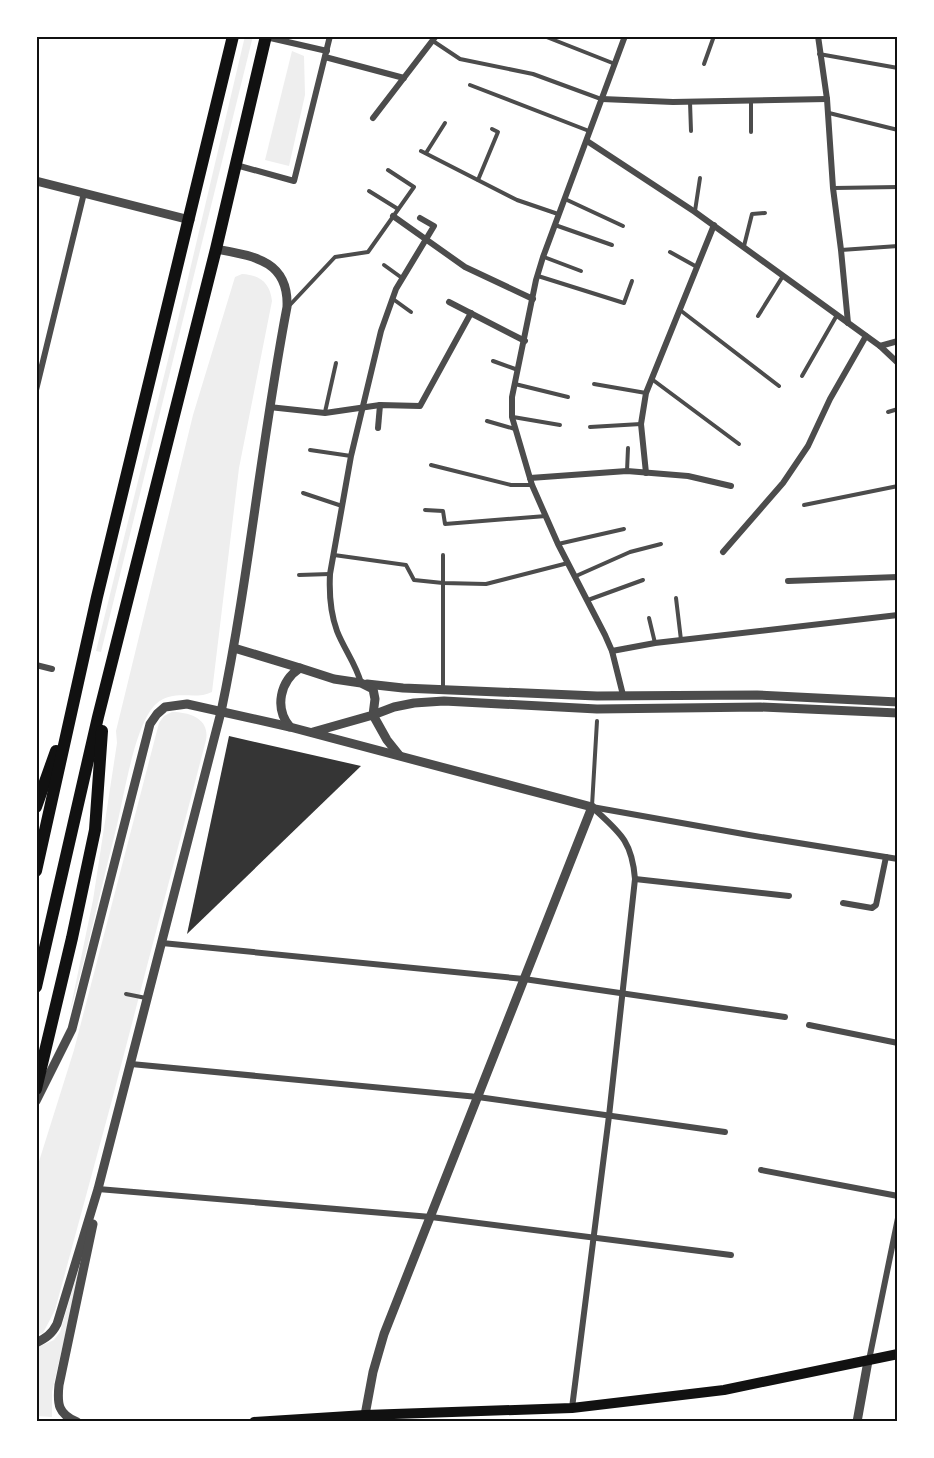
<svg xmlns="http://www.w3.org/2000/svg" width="934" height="1458" font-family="Karla,sans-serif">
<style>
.green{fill:#eee}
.building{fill:#353535}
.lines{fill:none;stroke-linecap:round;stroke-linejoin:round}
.service{stroke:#4c4c4c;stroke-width:4}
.minor{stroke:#4c4c4c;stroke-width:6}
.tertiary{stroke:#4c4c4c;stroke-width:9}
.secondary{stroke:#111;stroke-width:10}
.primary{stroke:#111;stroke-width:12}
.neatline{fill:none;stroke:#111;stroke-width:2}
</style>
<rect width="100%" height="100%" fill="#fff"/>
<g class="green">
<path d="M245,36H253L101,652L96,651L185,291Z"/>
<path d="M292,51L304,56L305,95L289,166L265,160Z"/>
<path d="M242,274C260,275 270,283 272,301L239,468L212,692C194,701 175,688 156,704C135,723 124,796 117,825C101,888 87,953 69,1016L93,900L117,743L116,731L193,415L235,277Z"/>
<path d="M172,712C190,712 210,719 206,740L112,1100L55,1310L43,1333L36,1335V1171L74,1050L159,723L164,716Z"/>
<path d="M86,1244L52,1392V1417L36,1416V1348L54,1340L60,1332Z"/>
</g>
<path class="building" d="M229,736L361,766L187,934Z"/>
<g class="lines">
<g class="service">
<path d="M544,36L615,64"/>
<path d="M433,41L460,59L533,74L601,99"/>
<path d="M819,54L898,68"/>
<path d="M704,64L714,36"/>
<path d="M470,85L589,131"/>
<path d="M751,101V132"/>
<path d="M690,102L691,131"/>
<path d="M829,113L898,130"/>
<path d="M421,151L517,200L558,214"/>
<path d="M426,153L445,123"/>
<path d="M478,180L498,132L492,129"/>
<path d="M834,188L898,187"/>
<path d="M369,191L398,209"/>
<path d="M565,199L623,226"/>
<path d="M695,211L700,178"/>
<path d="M555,225L612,245"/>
<path d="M744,246L752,214L765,213"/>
<path d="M841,250L898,246"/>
<path d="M670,252L697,267"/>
<path d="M544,257L581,271"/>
<path d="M384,265L402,278"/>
<path d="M538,276L624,303L632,281"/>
<path d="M393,299L411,312"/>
<path d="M288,307L335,257L368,252L414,187L388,170"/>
<path d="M680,310L779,386"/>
<path d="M758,316L783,276"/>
<path d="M493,361L518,370"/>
<path d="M802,376L837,315"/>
<path d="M653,380L739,444"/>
<path d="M515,384L568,397"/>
<path d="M594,384L646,393"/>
<path d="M325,412L336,363"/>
<path d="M888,412L898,409"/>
<path d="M513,417L560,425"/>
<path d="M487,421L515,429"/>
<path d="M590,427L641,424"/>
<path d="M310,450L351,456"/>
<path d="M431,465L511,485H532"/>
<path d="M627,471L628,448"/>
<path d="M303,493L342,506"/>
<path d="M804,505L898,486"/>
<path d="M425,510L443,511L445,524L546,516"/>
<path d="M558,544L624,529"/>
<path d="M334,555L406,565L414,580L443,583L486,584L568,563"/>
<path d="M443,555V688"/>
<path d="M299,575L330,574"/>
<path d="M576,576L630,552L661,544"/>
<path d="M676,598L681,640"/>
<path d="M588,600L643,580"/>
<path d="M649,618L655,643"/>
<path d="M592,806L597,721"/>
<path d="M126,994L146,998"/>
</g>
<g class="minor">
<path d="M818,36L827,99L833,188L841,250L848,323"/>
<path d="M266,37L327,51"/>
<path d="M325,57L404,78"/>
<path d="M602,99L673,102L827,99"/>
<path d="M373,118L436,36"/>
<path d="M587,141L695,212L880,346L898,363"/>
<path d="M236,165L294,181L330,36"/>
<path d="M393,216L465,267L533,299"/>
<path d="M449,302L525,341"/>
<path d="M880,346L898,341"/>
<path d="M36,390L84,193"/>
<path d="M269,407L325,413L380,405L420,406L471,313"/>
<path d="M378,428L380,405"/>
<path d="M646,473L641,424L646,393L714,225"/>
<path d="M530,478L627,471L688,476L731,486"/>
<path d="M723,552L783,483L808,446L830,399L866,336"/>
<path d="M788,581L898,577"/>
<path d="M612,651L655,643L898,615"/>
<path d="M36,665L52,669"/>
<path d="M361,683C356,664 344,649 337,631C330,612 329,594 330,574L351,456L381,331L396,289L434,226L420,218"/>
<path d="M623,695L612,651L605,635L558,544L532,485L512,417V397L536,280L543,257L625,36"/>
<path d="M592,807L749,835L898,859"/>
<path d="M635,879L789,896"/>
<path d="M843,903L872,908L876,905L886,857"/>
<path d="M162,943L524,979L785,1017"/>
<path d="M809,1025L898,1043"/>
<path d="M131,1064L478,1097L725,1132"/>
<path d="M761,1170L898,1196"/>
<path d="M98,1189L431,1217L731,1255"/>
<path d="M869,1360L898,1218"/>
<path d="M572,1408L609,1116L635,879C632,840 619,832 592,807"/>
</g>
<g class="tertiary">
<path d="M36,181L190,220"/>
<path d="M234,648L300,668"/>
<path d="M367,684L403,688L597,696L757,695L898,702"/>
<path d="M313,732L373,715L375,699L373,689L361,683L334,679L300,668C280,681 274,708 290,727L592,807L384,1334L373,1372L365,1415"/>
<path d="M399,755L387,740L373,715L394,707L414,703L444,701L597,709L760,707L898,713"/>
<path d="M36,1101L72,1029L150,724L157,714L165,707L187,704L290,727"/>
<path d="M36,1343C46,1338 52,1334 57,1324L98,1189L221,712C249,579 261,442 287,307C289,260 253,256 216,249"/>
<path d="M77,1422C58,1414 57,1404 59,1385L93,1224"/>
<path d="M857,1422L868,1361"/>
</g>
<path class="secondary" d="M254,1422L365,1415L572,1408L724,1390L898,1354"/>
<g class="primary">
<path d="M36,807L56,751"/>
<path d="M36,871L97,597L233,36"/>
<path d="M36,987L98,717L216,249L266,36"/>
<path d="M36,1089L72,938L95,830L102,731"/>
</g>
</g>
<rect width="934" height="1458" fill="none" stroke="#ffffff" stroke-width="75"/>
<rect x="38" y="38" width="858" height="1382" class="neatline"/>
</svg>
